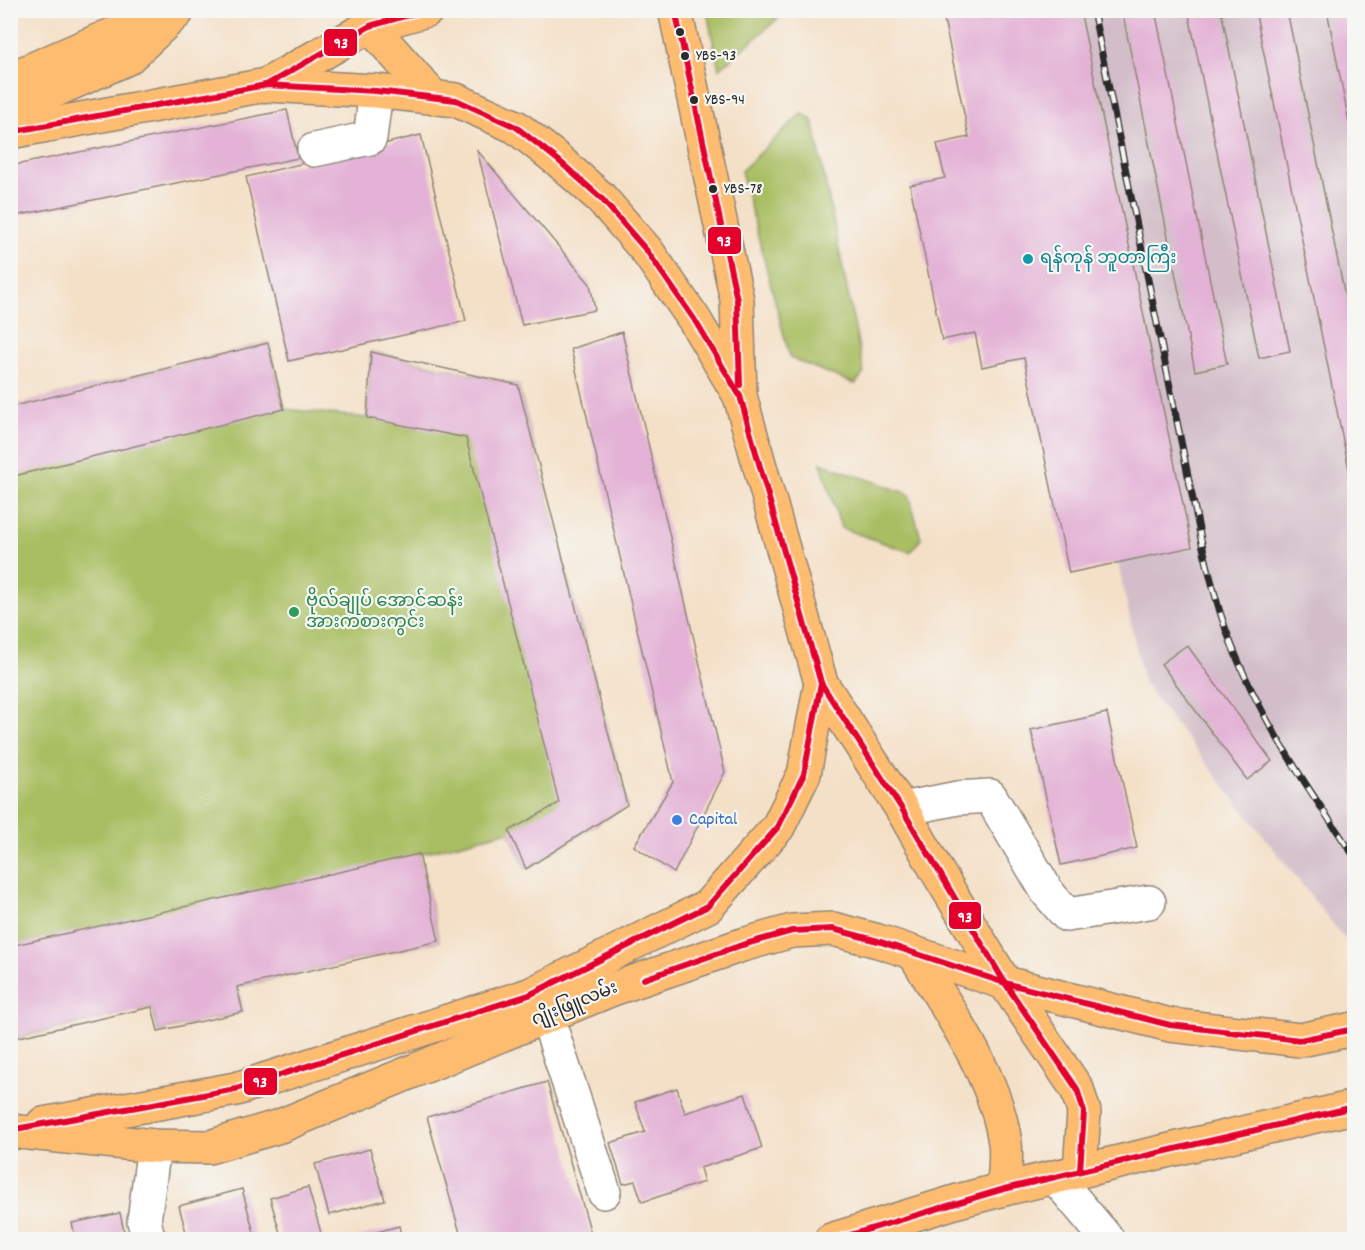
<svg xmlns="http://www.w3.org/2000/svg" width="1365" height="1250" font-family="Dekko,'Noto Sans Myanmar',sans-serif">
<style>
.industrial{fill:#d2bdc8}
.green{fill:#a9be62;stroke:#6a7446;stroke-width:1.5}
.building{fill:#e3b2d6}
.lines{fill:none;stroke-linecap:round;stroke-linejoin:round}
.minor-casing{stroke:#908679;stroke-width:36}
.major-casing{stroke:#908679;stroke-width:36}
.minor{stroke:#fff;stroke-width:33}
.major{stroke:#febc70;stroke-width:33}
.rail-casing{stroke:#2b2b2b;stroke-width:7}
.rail{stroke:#f6f6f2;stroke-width:4.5;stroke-dasharray:14;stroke-linecap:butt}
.bus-1-casing{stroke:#f6f6f2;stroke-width:10}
.bus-1{stroke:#e4002b;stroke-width:6}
.bus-dot{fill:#2b2b2b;stroke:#f6f6f2;stroke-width:2}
.culture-dot{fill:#0f9aa8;stroke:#f6f6f2;stroke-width:2}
.leisure-dot{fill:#2e9e5b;stroke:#f6f6f2;stroke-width:2}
.shop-dot{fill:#3f7fe0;stroke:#f6f6f2;stroke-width:2}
.labels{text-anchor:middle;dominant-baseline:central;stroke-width:4.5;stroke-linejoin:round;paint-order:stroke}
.bus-label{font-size:16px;fill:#2b2b2b;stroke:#f6f6f2;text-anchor:start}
.culture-label{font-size:18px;fill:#0d838f;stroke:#f6f6f2;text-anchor:start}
.leisure-label{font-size:18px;fill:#27864d;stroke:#f6f6f2;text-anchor:start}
.shop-label{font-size:18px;fill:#366cbe;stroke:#f6f6f2;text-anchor:start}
.street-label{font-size:18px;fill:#2b2b2b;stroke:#f6f6f2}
.line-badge{stroke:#f6f6f2;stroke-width:2}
.badge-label{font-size:16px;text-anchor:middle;font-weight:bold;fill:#fff}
</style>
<rect width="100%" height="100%" fill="#f6f6f2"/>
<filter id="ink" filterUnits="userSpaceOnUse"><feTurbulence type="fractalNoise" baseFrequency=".0167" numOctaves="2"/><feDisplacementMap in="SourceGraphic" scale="12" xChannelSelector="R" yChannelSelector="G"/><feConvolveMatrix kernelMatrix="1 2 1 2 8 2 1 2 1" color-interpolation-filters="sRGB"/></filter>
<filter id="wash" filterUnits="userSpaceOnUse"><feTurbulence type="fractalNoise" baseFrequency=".008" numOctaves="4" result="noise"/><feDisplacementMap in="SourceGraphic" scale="24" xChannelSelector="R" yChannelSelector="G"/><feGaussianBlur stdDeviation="1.35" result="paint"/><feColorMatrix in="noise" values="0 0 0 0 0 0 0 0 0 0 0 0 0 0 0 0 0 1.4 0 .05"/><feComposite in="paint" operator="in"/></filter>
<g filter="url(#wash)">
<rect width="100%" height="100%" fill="#f4e0c7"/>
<path class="industrial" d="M999,11H1354V951L1144,684Z"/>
<g class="green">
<path d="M709,10H787V11L719,69L707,12Z"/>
<path d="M802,113L813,121L864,373L855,384L790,358L741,171Z"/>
<path d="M268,343L285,409L367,418L371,352L518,385L627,805L526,869L509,831L419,854L439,941L237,987L243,1012L158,1031L152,1007L11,1039V407Z"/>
<path d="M821,463L909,494L921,539L910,552L841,528Z"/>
</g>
<g id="blocks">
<g class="building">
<path d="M942,10H1080L1192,547L1069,573L1024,358L982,367L975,333L942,340L910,185L945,178L937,144L969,137Z"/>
<path d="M1122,10H1155L1227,364L1195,371Z"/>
<path d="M1188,10H1221L1290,351L1259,358Z"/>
<path d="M1255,10H1287L1354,341V494Z"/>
<path d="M1327,10H1354V143H1353Z"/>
<path d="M287,110L298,158L10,217V166Z"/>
<path d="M421,135L466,321L289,361L246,177Z"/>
<path d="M477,150L590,284L595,310L522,325Z"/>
<path d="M622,332L725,772L674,873L634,846L673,782L571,349Z"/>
<path d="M268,343L284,409L10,477V407Z"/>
<path d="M371,352L518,385L627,805L526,869L509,831L559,803L466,438L367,418Z"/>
<path d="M1187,645L1272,761L1247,780L1161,664Z"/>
<path d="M1107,713L1137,848L1061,865L1031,730Z"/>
<path d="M419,854L439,941L237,987L243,1012L158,1031L152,1007L10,1039V946Z"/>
<path d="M547,1082L593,1240H462L427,1117Z"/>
<path d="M677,1088L685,1113L745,1094L762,1148L700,1168L704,1182L642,1202L635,1181L623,1184L610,1143L645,1132L635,1102Z"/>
<path d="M370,1149L385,1200L329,1215L315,1164Z"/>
<path d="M308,1187L323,1240H282L270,1198Z"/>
<path d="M242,1189L256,1240H188L179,1206Z"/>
<path d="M120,1213L126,1240H76L72,1223Z"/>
<path d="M399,1226L402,1240H351V1239Z"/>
</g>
</g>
</g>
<g filter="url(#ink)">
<use href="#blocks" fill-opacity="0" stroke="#908679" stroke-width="1.5"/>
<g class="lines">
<defs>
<g id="minor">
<path d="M314,150L370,138L376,91"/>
<path d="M902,809L958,798L990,796L1048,893L1067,915L1149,902"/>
<path d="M547,1016L604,1192"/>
<path d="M1055,1177L1108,1240"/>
<path d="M149,1240L144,1221L154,1146"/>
</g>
<g id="major">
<path d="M675,10L737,300L740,394"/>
<path d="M370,26L434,98"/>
<path d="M10,79L114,34L164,17"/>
<path d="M266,85L370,26L427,10"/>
<path d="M10,108L29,102L128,58L177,12"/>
<path d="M10,132L266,85L376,91L456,100L516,127L558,160L601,198L647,251L694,319L740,396L821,683L902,809L937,871L1005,983L1077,1089L1084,1112L1080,1170"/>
<path d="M914,953C948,1010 996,1076 1005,1143C1007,1158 1004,1174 1004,1189"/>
<path d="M43,1124L236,1089L529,995L708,906L778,827L804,774L821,683"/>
<path d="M10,1131L154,1146L209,1147L280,1126L610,990L742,945L792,931L833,929L878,941L1005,983L1170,1025L1300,1040L1354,1029"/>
<path d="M831,1240L958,1201L1004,1189L1354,1107"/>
</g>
</defs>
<use href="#minor" class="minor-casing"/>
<use href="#major" class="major-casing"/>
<use href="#minor" class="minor"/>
<use href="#major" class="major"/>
<defs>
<path id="rail" d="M1093,10L1201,539C1207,564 1213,590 1221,615C1249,703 1302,780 1354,856"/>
</defs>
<use href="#rail" class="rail-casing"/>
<use href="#rail" class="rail"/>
<defs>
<g id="bus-1">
<path d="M675,10L737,300L740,385"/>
<path d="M261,86L266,85L370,26L425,10"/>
<path d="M10,132L266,85L376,91L456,100L516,127L558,160L601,198L647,251L694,319L740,396L821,683L902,809L1005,983L1077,1089L1084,1112L1080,1170"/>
<path d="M644,979L742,945L792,931L833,929L878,941L1005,983L1170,1025L1300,1040L1354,1029"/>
<path d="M10,1130L236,1089L529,995L708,906L778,827L804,774L821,683L814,657"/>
<path d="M833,1240L1004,1189L1354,1107"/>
</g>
</defs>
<use href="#bus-1" class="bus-1-casing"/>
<use href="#bus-1" class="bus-1"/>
</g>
</g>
<g class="bus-dot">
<circle cx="680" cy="32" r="5"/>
<circle cx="685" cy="56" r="5"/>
<circle cx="694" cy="100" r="5"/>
<circle cx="713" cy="189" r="5"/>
</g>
<circle class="culture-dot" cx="1028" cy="259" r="6"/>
<circle class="leisure-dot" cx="294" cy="612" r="6"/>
<circle class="shop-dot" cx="677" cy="820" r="6"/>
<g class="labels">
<g class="bus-label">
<text x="696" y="56">YBS-93</text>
<text x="705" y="100">YBS-94</text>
<text x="724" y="189">YBS-78</text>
</g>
<g class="culture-label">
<text x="1040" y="259">ရန်ကုန် ဘူတာကြီး</text>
</g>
<g class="leisure-label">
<text x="306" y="602">ဗိုလ်ချုပ် အောင်ဆန်း<tspan x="306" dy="21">အားကစားကွင်း</tspan></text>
</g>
<g class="shop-label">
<text x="689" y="820">Capital</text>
</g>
<g class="street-label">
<text transform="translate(575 1005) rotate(-22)">ဂျိုးဖြူလမ်း</text>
</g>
</g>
<g class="line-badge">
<rect x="323" y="28" width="35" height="29" rx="6" fill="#e4002b"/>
<rect x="707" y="226" width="35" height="29" rx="6" fill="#e4002b"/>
<rect x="948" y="901" width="34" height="29" rx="6" fill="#e4002b"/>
<rect x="243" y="1067" width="35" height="29" rx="6" fill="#e4002b"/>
</g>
<g class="badge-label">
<text x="341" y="48">93</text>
<text x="724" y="246">93</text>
<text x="965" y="922">93</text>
<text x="260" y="1087">93</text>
</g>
<rect width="1365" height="1250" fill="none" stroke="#f6f6f2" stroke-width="36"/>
</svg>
